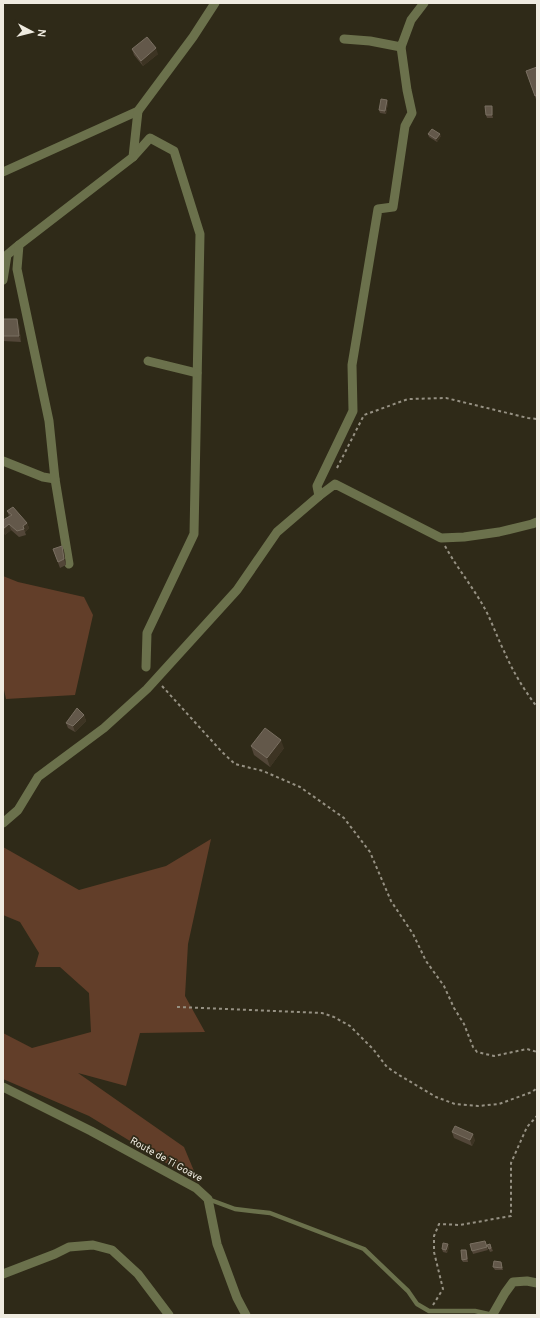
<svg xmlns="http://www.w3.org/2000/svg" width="540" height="1318" font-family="Overpass,sans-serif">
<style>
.green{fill:#623e29}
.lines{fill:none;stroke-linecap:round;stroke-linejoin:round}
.path{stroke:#969183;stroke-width:2;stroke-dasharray:3 3;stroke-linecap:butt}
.lane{stroke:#6b714c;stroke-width:4.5}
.street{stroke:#6b714c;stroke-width:9}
.wall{fill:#524638}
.shaded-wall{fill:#3d3423}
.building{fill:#63584a;stroke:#796f61}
.labels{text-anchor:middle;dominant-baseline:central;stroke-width:3.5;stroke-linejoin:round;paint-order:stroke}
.street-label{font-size:10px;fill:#efebe0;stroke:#2f2a18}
</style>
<rect width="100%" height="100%" fill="#2f2a18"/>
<g class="green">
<path d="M3,576L18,582L84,597L93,615L75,695L6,699L3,685Z"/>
<path d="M211,839L188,944L185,996L205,1032L140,1033L126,1086L78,1073L184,1147L199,1183L89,1116L3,1079V1033L32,1048L91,1032L89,993L60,967H35L39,953L20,922L3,915V847L79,890L166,866Z"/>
</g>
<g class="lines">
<g class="path">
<path d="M337,468L364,415L408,399L446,398L528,418L537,419"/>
<path d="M445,546C457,568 473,587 485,609C492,622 497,637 504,651C512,670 524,690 537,707"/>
<path d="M162,686L222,752L235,764L263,771L300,787L344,818L370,852L391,901L413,934L426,961L444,986L454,1008L464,1024L473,1047L477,1052L494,1056L527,1049L537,1052"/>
<path d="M177,1007L322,1013L334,1017L350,1026L373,1049L387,1067L399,1075L436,1097L455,1104L478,1106L499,1104L532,1092L537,1088"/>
<path d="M433,1305L443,1289L434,1252V1236L439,1224L460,1225L511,1216V1163L527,1127L537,1116"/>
</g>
<path class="lane" d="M208,1199L235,1209L270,1213L364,1249L408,1291L417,1304L429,1311H475L493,1315"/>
<g class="street">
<path d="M344,39L370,41L401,47L411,20L424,3"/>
<path d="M133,157L150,138L174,151L200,234L194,534L147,633L146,667"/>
<path d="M3,172L138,111L193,37L215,3"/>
<path d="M3,280L7,255L19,245"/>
<path d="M148,361L197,373"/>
<path d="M3,461L43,477L55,479"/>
<path d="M319,496L317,486L353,411L352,365L378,209L393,207L405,126L412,113L407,90L401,47"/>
<path d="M69,564L55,479L49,421L17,269L19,245L133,157L138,111"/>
<path d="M3,823L18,810L38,777L104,728L147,689L237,590L277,532L319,496L335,484L441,538L464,537L499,532L532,524L537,522"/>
<path d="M3,1087L91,1131L196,1188L208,1199L217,1244L237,1298L246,1315"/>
<path d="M3,1274L55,1254L69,1247L93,1245L112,1250L138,1274L169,1315"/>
<path d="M493,1314L505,1293L513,1282L527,1281L537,1283"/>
</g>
</g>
<g class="wall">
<path d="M132,49L158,54L143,66L134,55Z"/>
<path d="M537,67V102L526,71Z"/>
<path d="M387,100L388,103L386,114L380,113L379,110Z"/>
<path d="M493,109V118H487L486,115Z"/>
<path d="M428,134L441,136L437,142L429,137Z"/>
<path d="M3,319L19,325L21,342L3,341Z"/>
<path d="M7,511L27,523L29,528L25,532L26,535L19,537L11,530L5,535L3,530V520L9,516Z"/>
<path d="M62,546L64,551L66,565L60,568L53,549Z"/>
<path d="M84,715L86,721L75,732L68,728L66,723Z"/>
<path d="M251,746L284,748L270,767L254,755Z"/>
<path d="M452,1132L475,1140L472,1146L454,1138Z"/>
<path d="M485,1241L488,1250L473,1254L470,1244Z"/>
<path d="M490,1244L493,1251L490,1252L487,1245Z"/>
<path d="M449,1247L447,1253L443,1252L442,1249Z"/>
<path d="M466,1250L467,1253L468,1262H463L462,1260Z"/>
<path d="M501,1262L503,1270H495L493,1267Z"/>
</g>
<g class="shaded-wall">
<path d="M156,48L158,54L143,66L141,61Z"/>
<path d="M387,100L388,103L386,114L385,111Z"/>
<path d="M492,106L493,109V118L492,115Z"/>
<path d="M440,134L441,136L437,142L436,139Z"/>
<path d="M17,319L19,325L21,342L19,336Z"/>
<path d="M27,523L29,528L25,532L23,526Z"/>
<path d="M9,524L11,530L5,535L3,529Z"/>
<path d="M62,546L64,551L66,565L64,559Z"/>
<path d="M84,715L86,721L75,732L73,726Z"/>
<path d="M281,740L284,748L270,767L267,758Z"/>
<path d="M473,1134L475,1140L472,1146L470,1140Z"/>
<path d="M448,1244L449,1247L447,1253L446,1250Z"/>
</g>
<g class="building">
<path d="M147,37L156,48L141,61L132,49Z"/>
<path d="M537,67V95L535,96L526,71Z"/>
<path d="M381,99L387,100L385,111L379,110Z"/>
<path d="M485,106H492V115H486Z"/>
<path d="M432,129L440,134L436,139L428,134Z"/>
<path d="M3,319H17L19,336H3Z"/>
<path d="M13,507L27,523L23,526L24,529L17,531L9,524L3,529V520L12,515L7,511Z"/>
<path d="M62,546L64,559L58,562L53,549Z"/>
<path d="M77,708L84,715L73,726L66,723Z"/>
<path d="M265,728L281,740L267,758L251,746Z"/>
<path d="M455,1126L473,1134L470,1140L452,1132Z"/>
<path d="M485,1241L487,1247L472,1251L470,1244Z"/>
<path d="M443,1243L448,1244L446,1250L442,1249Z"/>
<path d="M490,1244L491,1248L489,1249L487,1245Z"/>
<path d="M461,1250H466L467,1259L462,1260Z"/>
<path d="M494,1261L501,1262L502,1268L493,1267Z"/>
</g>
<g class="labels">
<g class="street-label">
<text transform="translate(166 1160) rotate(29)">Route de Ti Goave</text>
</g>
</g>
<rect width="540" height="1318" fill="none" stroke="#efebe0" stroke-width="8"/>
<g transform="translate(32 32) rotate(97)" stroke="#2f2a18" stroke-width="3" paint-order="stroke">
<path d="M0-3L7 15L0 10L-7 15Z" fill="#efebe0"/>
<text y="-6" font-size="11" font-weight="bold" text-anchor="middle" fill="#efebe0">N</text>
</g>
</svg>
